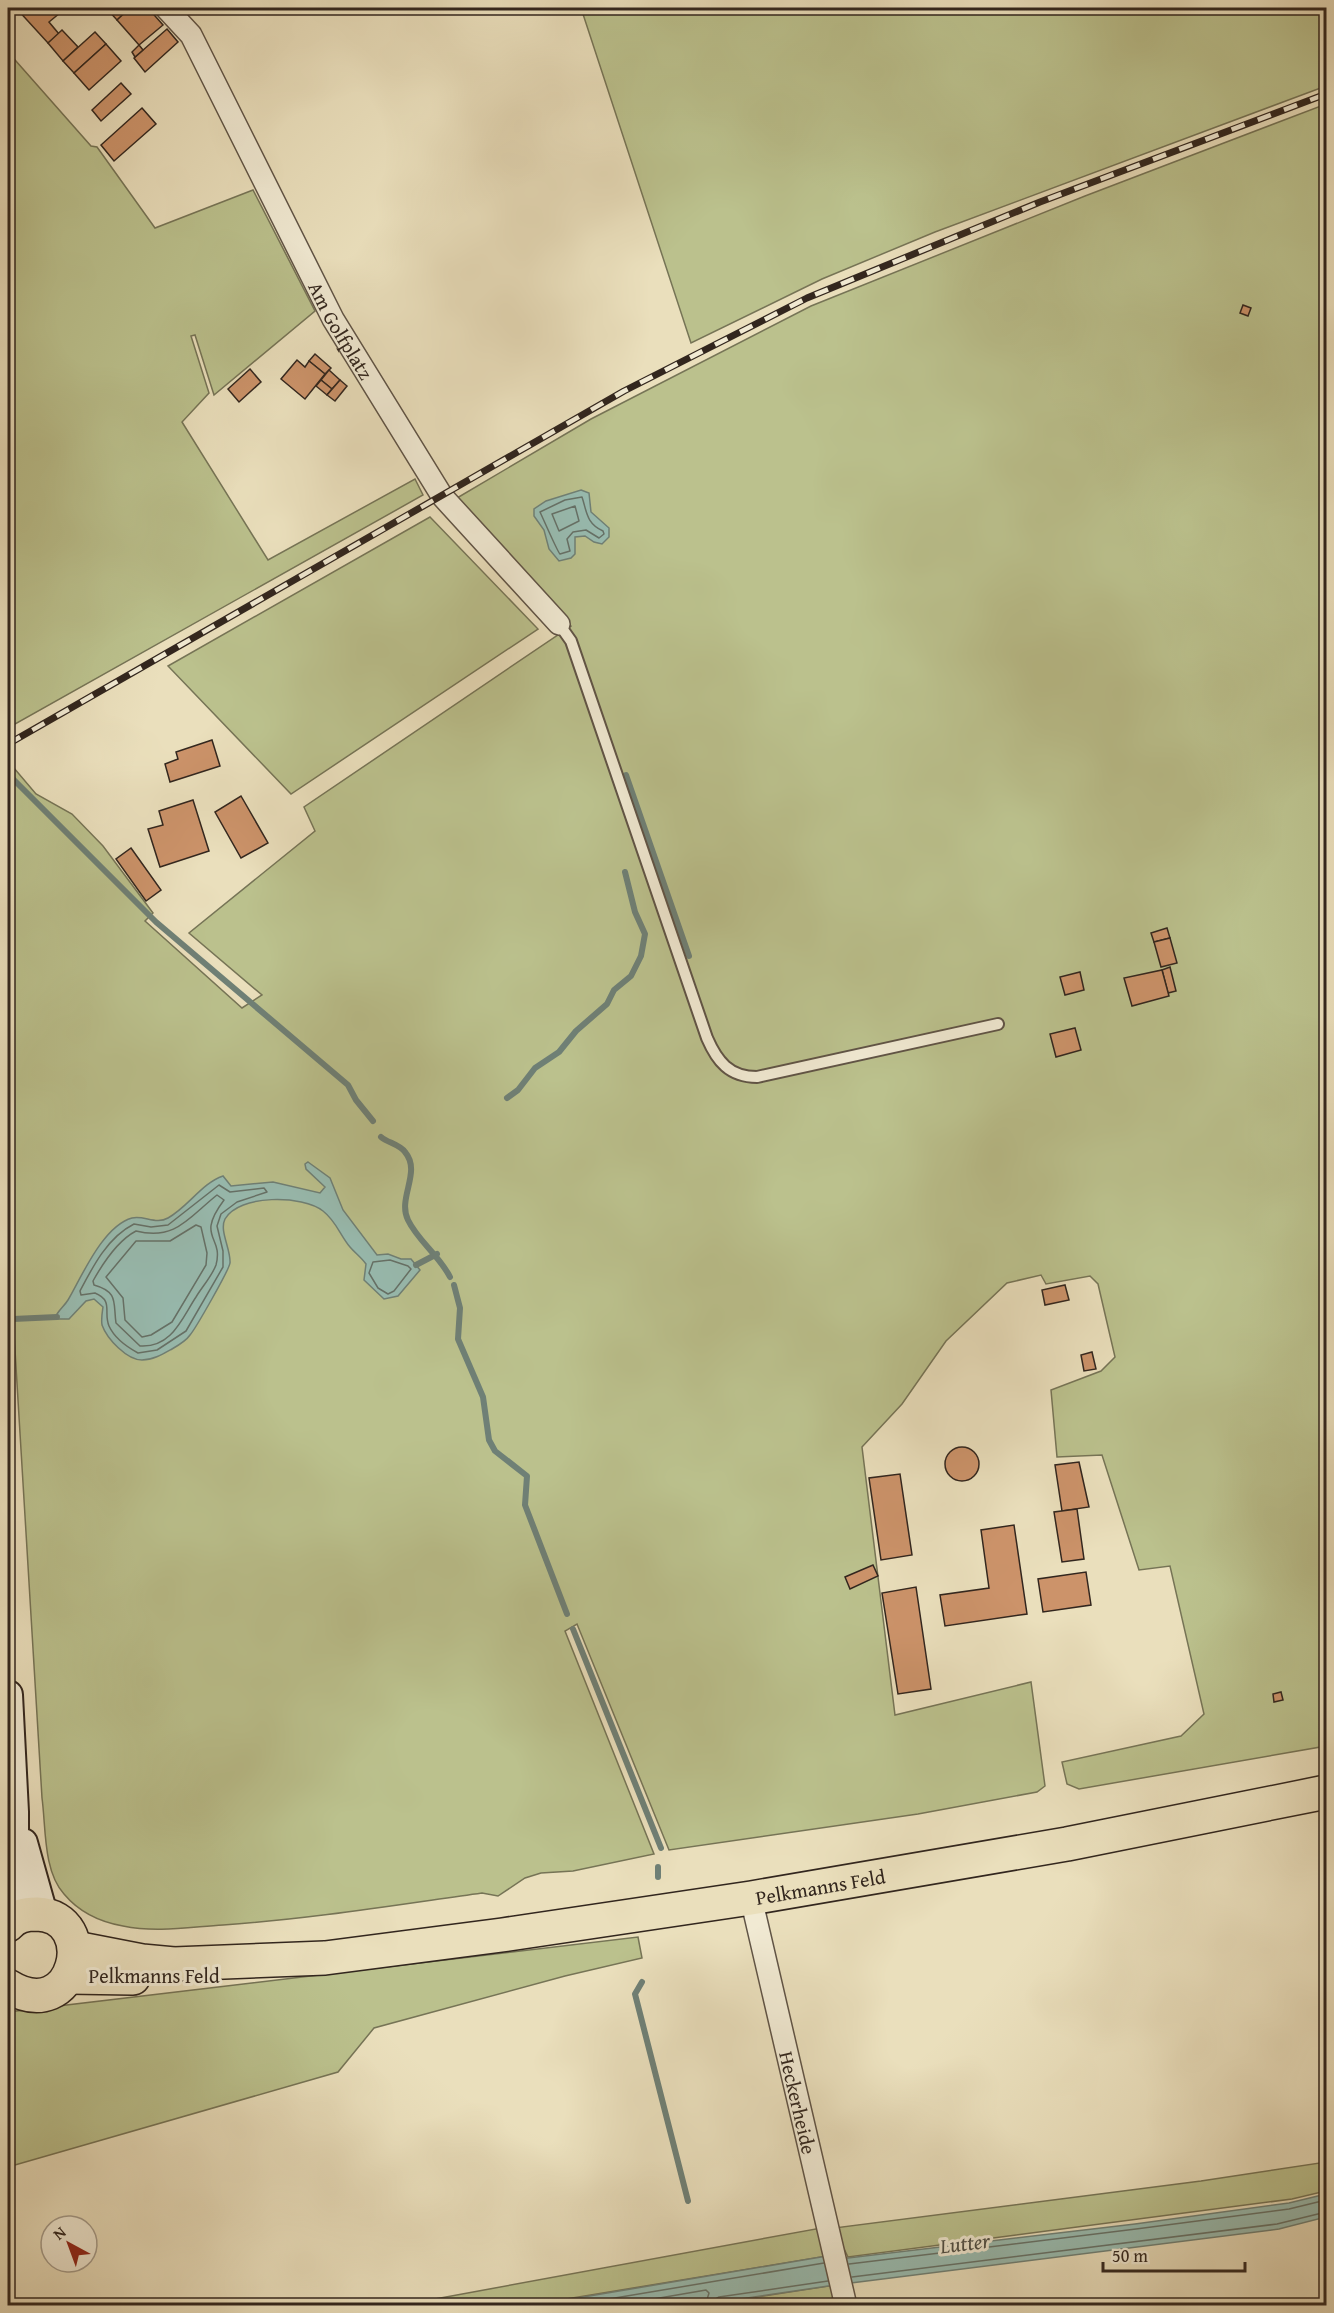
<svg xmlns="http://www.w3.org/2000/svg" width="1334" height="2313" font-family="'Gentium Book Plus',serif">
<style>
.green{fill:#bbc18d;stroke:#767456;stroke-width:1.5}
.water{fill:#98bcb1;stroke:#6f8076;stroke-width:1.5}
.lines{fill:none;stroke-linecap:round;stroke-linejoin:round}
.shore{stroke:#657168;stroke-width:1.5}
.stream{stroke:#6f8076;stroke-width:6}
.building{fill:#cc936a;stroke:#32261e;stroke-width:1.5}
.service-casing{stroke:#605446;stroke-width:14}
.minor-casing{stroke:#605446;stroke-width:24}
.secondary-casing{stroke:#32261e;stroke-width:32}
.primary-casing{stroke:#32261e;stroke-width:36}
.service{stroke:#f1ead3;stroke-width:10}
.minor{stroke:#f1ead3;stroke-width:21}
.secondary{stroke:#f1ead3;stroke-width:28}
.primary{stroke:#eadfbc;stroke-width:33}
.rail-casing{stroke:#32261e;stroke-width:7}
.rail{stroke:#f1ead3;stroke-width:4.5;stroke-dasharray:14;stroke-linecap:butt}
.labels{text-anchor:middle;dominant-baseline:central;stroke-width:6;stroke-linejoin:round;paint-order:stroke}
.street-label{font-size:20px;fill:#32261e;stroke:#f1ead3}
.water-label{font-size:21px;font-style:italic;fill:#4c4c43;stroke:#f1ead3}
</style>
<rect width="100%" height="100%" fill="#eadfbc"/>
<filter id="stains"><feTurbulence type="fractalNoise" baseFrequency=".00333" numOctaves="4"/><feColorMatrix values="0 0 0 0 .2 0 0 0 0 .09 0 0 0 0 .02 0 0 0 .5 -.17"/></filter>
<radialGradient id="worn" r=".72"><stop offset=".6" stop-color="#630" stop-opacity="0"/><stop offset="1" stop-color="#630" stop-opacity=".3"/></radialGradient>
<g class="green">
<path d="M581,8H1326V86L935,232L822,279L691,343Z"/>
<path d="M8,52L91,146L97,147L155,228L253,190L315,311L214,395L195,335L191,336L209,393L182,422L268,560L415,479L423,495L8,728Z"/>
<path d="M1326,104V1746L1079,1789L1067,1784L1062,1762L1181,1736L1204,1714L1170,1566L1139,1570L1102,1455L1057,1457L1051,1390L1101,1371L1115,1357L1098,1284L1090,1276L1046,1284L1041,1275L1007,1283L946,1341L902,1404L862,1447L895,1715L1031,1682L1045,1786L1037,1792L918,1814L669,1850L577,1624L565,1631L654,1854L573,1871L541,1873L525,1878L498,1896L482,1893C396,1905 310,1919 223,1925C190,1927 156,1933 123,1926C100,1922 79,1912 64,1894C43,1871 46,1827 42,1798L8,1234V761L36,794L72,814L103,846L153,913L145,921L242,1008L262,995L189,933L315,831L304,807L571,626L457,498L591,419L811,306L1085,196Z"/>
<path d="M430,517L538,629L291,794L168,666Z"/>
<path d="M638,1937L642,1958L565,1976L374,2028L338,2072L8,2167V2012Z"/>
<path d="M1326,2162V2191L1292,2199L848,2257L834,2228L1201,2181Z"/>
<path d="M821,2228L827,2256L530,2305L397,2306Z"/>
<path d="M835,2285L840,2306H700Z"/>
</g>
<g class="water">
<path d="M581,490L589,493L591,512L609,528V537L602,544L594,542L585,536L575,537V554L571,558L559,561L549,549L544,530L534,516V509L546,501Z"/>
<path d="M308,1162L330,1178L343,1210L377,1255L388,1254L401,1259H411L420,1270L398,1296L384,1299L364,1280L366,1264C361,1257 355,1253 350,1247C340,1235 336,1221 323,1211C303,1195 239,1194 225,1219C219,1231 231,1249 230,1263C229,1270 196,1328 190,1335C186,1341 179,1345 172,1349C163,1354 153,1360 142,1360C127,1360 107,1339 102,1325C101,1319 102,1314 103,1307L94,1299L86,1301L69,1319H58L57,1314C60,1309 65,1305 68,1300C82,1276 103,1226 132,1218C144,1215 156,1225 168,1218C188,1207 202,1183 223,1176L231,1186L273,1182L320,1193L325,1187L306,1169L305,1164Z"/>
<path d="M1326,2194V2217L1279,2229L835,2285L700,2305L530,2306L827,2256L848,2258L1135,2224L1289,2203Z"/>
</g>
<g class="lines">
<g class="shore">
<path d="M582,497C587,512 586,523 603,531L604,534L599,538L586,530L573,532L567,539L570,551L560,554C558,553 542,516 540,512L565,500Z"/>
<path d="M575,506L579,521L559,531L552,514Z"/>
<path d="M219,1185L230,1192L264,1188L267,1192L237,1202L221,1214L217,1226L223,1251V1267L186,1331L157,1350L138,1353C127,1347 114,1337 109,1326C103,1312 114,1301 95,1293L81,1295L80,1291C93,1266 108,1237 134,1224L151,1227L168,1225Z"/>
<path d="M217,1195L224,1200C195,1239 224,1235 216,1265C212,1276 202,1287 196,1297C182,1318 172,1348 140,1346L116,1323C113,1303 119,1292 94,1285L93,1281C103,1263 117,1241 136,1231C176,1241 189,1217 217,1195Z"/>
<path d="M196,1225L201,1227L207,1253L206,1265L172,1322L151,1335L142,1337L125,1320L123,1298L106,1277L136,1241H170Z"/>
<path d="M390,1260L408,1266L411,1269L394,1291L388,1294L378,1288L369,1273L373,1262Z"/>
<path d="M849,2264L1136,2229L1289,2209L1326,2200"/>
<path d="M852,2277L1277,2224L1326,2212"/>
<path d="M567,2306L824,2263"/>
<path d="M613,2306L706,2290L709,2293L705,2306"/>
<path d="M713,2306L714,2300L719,2297L828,2281"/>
</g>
<g class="stream">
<path d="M9,775L156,922L348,1085L356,1100L373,1121"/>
<path d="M626,775L689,956"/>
<path d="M507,1098L518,1090L535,1068L559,1052L576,1031L607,1004L614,990L631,976L641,956L645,934L635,912L625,872"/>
<path d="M381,1137C388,1143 399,1144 405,1152C422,1172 397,1198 408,1220C418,1241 439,1255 450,1277"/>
<path d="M416,1265L437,1254"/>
<path d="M454,1285L460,1308L458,1339L483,1397L489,1440L495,1451L527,1476L525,1505L567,1614"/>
<path d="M13,1319L57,1317"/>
<path d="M573,1629L661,1848"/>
<path d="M658,1877V1867"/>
<path d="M642,1982L635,1994L688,2201"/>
</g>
</g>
<g class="building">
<path d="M16,8H66L49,22L59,34L48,43Z"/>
<path d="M106,8H130L117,20Z"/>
<path d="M130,8H148L163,25L139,45L117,20Z"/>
<path d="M167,29L178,42L145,72L134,58Z"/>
<path d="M62,30L78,47L63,61L48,43Z"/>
<path d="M95,32L106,44L74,73L63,61Z"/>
<path d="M106,44L121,61L89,90L74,73Z"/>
<path d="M139,45L143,50L135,57L132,52Z"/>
<path d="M121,83L131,94L101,121L92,110Z"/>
<path d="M142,108L156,124L114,161L101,145Z"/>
<path d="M1243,305L1251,308L1248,316L1240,313Z"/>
<path d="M315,354L331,368L325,374L309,361Z"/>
<path d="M297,360L305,367L309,361L325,374L305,399L281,379Z"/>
<path d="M250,369L261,382L239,402L228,389Z"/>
<path d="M329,370L340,380L332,389L321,380Z"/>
<path d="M321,380L332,389L327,395L316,386Z"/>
<path d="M340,380L347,386L335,401L327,395Z"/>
<path d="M212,740L220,766L170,782L165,764L178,759L176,752Z"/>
<path d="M241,796L268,843L241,858L215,812Z"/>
<path d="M193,800L209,851L160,867L148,829L163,825L159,811Z"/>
<path d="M131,848L161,890L146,901L116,859Z"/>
<path d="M1167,928L1170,938L1154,942L1151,933Z"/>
<path d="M1170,938L1177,963L1161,967L1154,942Z"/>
<path d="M1170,967L1176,991L1168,993L1162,970Z"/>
<path d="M1162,970L1169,996L1132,1006L1124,978Z"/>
<path d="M1080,972L1084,990L1065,995L1060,977Z"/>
<path d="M1075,1028L1081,1050L1056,1057L1050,1034Z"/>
<path d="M1065,1285L1069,1300L1045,1305L1042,1290Z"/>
<path d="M1092,1352L1096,1369L1084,1371L1081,1355Z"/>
<circle cx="962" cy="1464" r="17"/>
<path d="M1079,1462L1089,1507L1062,1511L1055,1465Z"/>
<path d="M900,1474L912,1555L881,1560L869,1478Z"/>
<path d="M1077,1509L1084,1559L1062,1562L1054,1512Z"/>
<path d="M1014,1525L1027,1614L945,1626L940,1595L989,1588L981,1530Z"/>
<path d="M873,1565L878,1576L850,1589L845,1577Z"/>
<path d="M1086,1572L1091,1605L1043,1612L1038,1579Z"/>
<path d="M916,1587L931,1689L898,1694L882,1593Z"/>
<path d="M1281,1692L1283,1700L1274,1702L1273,1694Z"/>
</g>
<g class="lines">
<defs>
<path id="service" d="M559,624L571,641L707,1038C717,1061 729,1077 757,1077L998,1024"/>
<g id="minor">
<path id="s1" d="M166,8L191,35L333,319L442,496L559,624"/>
<path id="s2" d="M751,1898L846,2306"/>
</g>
<g id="secondary">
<path d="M8,1695L14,1812V1919"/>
<path d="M23,1843L43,1914"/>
</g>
<g id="primary">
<path d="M8,1925C16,1916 25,1914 37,1914C101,1916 76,2028 8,1986"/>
<path id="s3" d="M75,1948L142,1961L174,1964L325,1958L502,1935L751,1898L1067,1844L1326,1792"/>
<path d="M69,1977L133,1978"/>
</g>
</defs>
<use href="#service" class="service-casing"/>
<use href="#minor" class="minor-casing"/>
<use href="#secondary" class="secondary-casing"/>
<use href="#primary" class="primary-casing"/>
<use href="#service" class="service"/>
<use href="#minor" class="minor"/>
<use href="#secondary" class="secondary"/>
<use href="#primary" class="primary"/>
<defs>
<path id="rail" d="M8,744L624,391L807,298L1040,202L1326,94"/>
</defs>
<use href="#rail" class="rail-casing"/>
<use href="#rail" class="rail"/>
</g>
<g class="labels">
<g class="street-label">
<text stroke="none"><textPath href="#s1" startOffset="368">Am Golfplatz</textPath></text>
<text stroke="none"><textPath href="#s3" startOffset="752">Pelkmanns Feld</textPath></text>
<text x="154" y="1975">Pelkmanns Feld</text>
<text stroke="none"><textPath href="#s2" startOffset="210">Heckerheide</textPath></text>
</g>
<g class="water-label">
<text transform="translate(965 2243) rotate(-7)">Lutter</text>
</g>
</g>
<rect width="1334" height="2313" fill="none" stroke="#eadfbc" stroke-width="30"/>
<rect x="9" y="9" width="1316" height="2295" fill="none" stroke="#32261e" stroke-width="3"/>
<rect x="15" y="15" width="1304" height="2283" fill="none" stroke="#32261e" stroke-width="1.5"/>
<g transform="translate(69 2244) rotate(319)"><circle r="28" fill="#f1ead3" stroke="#a59c8b" stroke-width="1.5"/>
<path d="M0-4.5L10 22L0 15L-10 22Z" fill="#8f2418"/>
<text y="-9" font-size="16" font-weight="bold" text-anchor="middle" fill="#32261e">N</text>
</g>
<path d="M1103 2262v9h142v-9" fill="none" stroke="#32261e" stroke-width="3"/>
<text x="1112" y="2262" font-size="18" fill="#32261e" stroke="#f1ead3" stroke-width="4.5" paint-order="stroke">50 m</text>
<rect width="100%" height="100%" filter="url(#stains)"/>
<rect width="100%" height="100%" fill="url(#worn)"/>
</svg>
